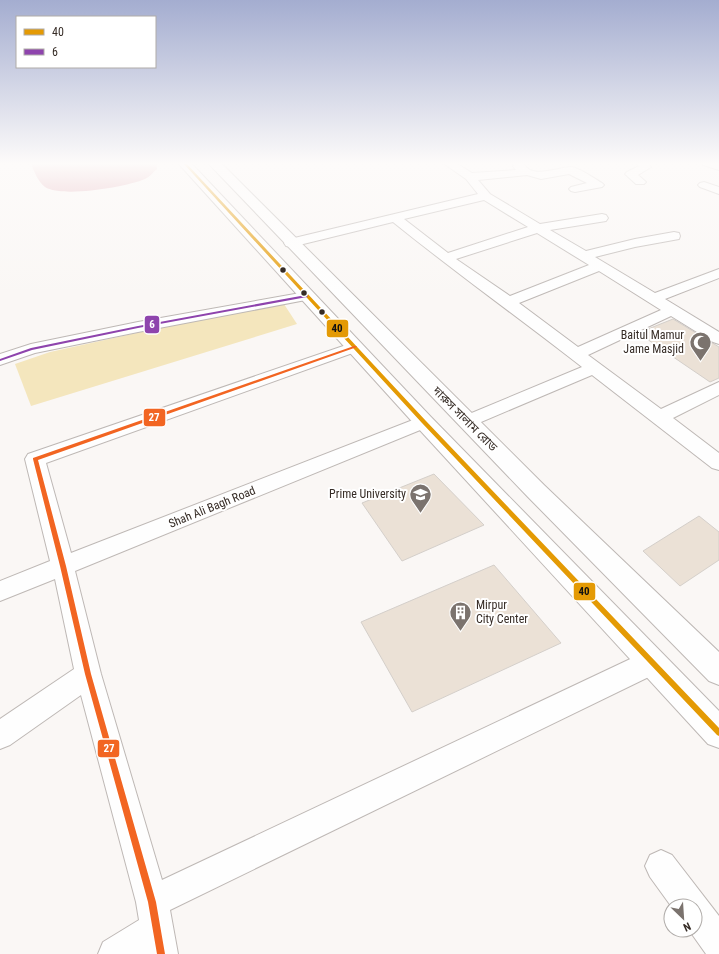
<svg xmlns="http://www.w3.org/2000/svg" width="719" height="954" font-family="'Roboto Condensed','Noto Sans Bengali',sans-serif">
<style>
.green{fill:#f4e6bd}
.water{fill:#dea2ac}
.building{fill:#ebe1d6;stroke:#d4cfca}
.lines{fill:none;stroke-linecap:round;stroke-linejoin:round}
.street-casing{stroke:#beb8b5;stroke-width:2}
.primary-casing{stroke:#beb8b5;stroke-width:2}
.street{fill:#fefefe;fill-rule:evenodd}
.primary{fill:#fefefe;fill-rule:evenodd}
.bus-1-casing{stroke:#fff;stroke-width:3}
.bus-2-casing{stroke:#fff;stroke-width:3}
.bus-3-casing{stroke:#fff;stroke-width:3}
.bus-1{fill:#e49a04;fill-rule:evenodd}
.bus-2{fill:#8e44ad;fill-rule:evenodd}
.bus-3{fill:#f26522;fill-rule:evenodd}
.bus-dot{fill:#362c26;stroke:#fff;stroke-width:1.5}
.labels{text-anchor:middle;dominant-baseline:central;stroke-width:4;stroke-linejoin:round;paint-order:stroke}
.poi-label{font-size:12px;fill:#362c26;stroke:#fff;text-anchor:end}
.street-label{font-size:12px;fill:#362c26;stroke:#fff}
.line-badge{stroke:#fff;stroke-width:1.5}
.badge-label{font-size:11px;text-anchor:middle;font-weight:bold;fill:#fff}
.pale-badge-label{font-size:11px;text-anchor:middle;font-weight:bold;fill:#111}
</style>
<rect width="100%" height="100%" fill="#faf7f5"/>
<path class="green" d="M282,301L297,324L31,406L15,364L50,352Z"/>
<path class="water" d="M31,163H156L157,169C153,172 150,177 145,179C126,187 62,198 45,187C39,183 33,170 31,163Z"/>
<g class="building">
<path d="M673,319L719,347V378L710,382L638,333Z"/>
<path d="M434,474L484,525L402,561L362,503Z"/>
<path d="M699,516L719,532V560L680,586L643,551Z"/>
<path d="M494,565L561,643L412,712L361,622Z"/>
</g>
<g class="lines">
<defs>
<g id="street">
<path d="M443,163H456L472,173L516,170L513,166L515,163H524C530,180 559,167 571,167C578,167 595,179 602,183L604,185L602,187L575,192L571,191L569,189L571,187L587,183L569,174L541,179L527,175L478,180L490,194L540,224L602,214L606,215L608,218L606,221L550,230L586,251L635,239L674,232L679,233L680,236L679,239L635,247L595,257L655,293L719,269V278L665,299L719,332V344L713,342L671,316L588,355L661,409L719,382V395L673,418L719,453V470L712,468L592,375L474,425L468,427L462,425L459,421L462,417L582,367C519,318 455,272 393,222L291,247L286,246L284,243L286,240L478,194L466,179ZM484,200L528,227L448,253L404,219ZM537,233L589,265L510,296L456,259ZM599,271L661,310L578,347L519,303Z"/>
<path d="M636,163H648L651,167L638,175L646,182L644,184H636L625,174L627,172L639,166Z"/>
<path d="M702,163H719V170L703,165Z"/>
<path d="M704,182L719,187V194L700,187L698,185L700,183Z"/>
<path d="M306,292L311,293L313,296L311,299L138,332L35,353L0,365V354L31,344L138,322Z"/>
<path d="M355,342L361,344L363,347L361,350L46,463L71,553L418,418L424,416L430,418L433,422L430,426L75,571L101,674L162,880L643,653L652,650L661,653L665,662L661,671L170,910L178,954H98L103,942L139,920L136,902L81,695L10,745L0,749V719L74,669L55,579L0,601V581L50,561L25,459L28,454Z"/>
<path d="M661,850L672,855L719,916V954H706L689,930H695V906H671L650,877L645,866L650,855Z"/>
</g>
<g id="primary">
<path d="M178,163H191L431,417L719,711V748L708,744L417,427Z"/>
<path d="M208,163H221L544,485L719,652V685L709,681L528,497Z"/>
</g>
</defs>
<use href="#street" class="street-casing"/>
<use href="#primary" class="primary-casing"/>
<use href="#street" class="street"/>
<use href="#primary" class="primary"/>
<defs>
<path id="bus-1" d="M183,163H186L426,421L719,728V736L717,735L422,423Z"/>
<path id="bus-2" d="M306,295L308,296L307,297L138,328L32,350L0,361V359L31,348L138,326Z"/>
<path id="bus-3" d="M354,346H356L357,347L38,460L66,566L91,674L156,902L165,954H157L148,902L85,674L60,566L33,459V458Z"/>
</defs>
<use href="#bus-1" class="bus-1-casing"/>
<use href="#bus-2" class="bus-2-casing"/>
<use href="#bus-3" class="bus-3-casing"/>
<use href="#bus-1" class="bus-1"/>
<use href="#bus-2" class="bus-2"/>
<use href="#bus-3" class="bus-3"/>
</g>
<linearGradient id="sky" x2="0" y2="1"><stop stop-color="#a4add0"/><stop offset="0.55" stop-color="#fdfbfa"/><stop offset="1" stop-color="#fdfbfa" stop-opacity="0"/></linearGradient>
<rect width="719" height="297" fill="url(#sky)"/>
<defs>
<symbol id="mosque-pin" viewBox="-11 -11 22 30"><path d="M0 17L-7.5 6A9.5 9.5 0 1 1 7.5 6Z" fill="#7b736e" stroke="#fff"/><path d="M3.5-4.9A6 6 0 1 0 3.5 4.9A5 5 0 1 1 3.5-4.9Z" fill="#fff"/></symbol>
<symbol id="university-pin" viewBox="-11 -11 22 30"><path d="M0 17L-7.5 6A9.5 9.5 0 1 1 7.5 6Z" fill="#7b736e" stroke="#fff"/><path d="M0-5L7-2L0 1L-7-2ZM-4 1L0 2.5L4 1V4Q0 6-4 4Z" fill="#fff"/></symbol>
<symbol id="building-pin" viewBox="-11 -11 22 30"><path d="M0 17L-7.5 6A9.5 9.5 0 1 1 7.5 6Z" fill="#7b736e" stroke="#fff"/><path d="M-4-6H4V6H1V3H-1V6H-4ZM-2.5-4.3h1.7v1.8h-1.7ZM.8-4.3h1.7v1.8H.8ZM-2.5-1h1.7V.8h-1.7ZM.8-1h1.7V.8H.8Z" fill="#fff"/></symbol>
</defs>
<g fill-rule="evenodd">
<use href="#mosque-pin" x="688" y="330" width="25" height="34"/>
<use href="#university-pin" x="408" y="482" width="25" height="34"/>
<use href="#building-pin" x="448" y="600" width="25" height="34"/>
</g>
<g class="bus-dot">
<circle cx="283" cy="270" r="3.5"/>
<circle cx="304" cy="293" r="3.5"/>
<circle cx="322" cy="312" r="3.5"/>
</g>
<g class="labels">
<g class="poi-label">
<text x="684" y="335">Baitul Mamur<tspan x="684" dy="14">Jame Masjid</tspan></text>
<text x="406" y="494">Prime University</text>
<text x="476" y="605" text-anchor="start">Mirpur<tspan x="476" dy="14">City Center</tspan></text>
</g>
<g class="street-label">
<text transform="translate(465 419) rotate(45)">দারুস সালাম রোড</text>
<text transform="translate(212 507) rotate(-22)">Shah Ali Bagh Road</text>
</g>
</g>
<g class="line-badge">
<rect x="144" y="315" width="16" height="19" rx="4" fill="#8e44ad"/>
<rect x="326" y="319" width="23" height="19" rx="4" fill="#e49a04"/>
<rect x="143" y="408" width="23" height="19" rx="4" fill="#f26522"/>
<rect x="573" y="582" width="23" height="19" rx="4" fill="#e49a04"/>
<rect x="97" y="739" width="23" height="19" rx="4" fill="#f26522"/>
</g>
<g class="badge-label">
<text x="152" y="328">6</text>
<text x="154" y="421">27</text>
<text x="109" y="752">27</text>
</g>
<g class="pale-badge-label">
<text x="337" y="332">40</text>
<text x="584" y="595">40</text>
</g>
<rect x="16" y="16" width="140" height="52" fill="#ffffff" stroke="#afaba8"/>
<rect x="24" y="29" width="20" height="6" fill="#e49a04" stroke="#afaba8"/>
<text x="52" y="36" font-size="12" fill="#362c26">40</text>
<rect x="24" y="49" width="20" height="6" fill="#8e44ad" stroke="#afaba8"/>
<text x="52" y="56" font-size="12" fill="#362c26">6</text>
<g transform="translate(683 918) rotate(155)"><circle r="19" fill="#ffffff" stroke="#afaba8"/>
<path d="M0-3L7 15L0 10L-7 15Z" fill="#7b736e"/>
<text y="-6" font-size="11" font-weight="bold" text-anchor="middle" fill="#362c26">N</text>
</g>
</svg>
